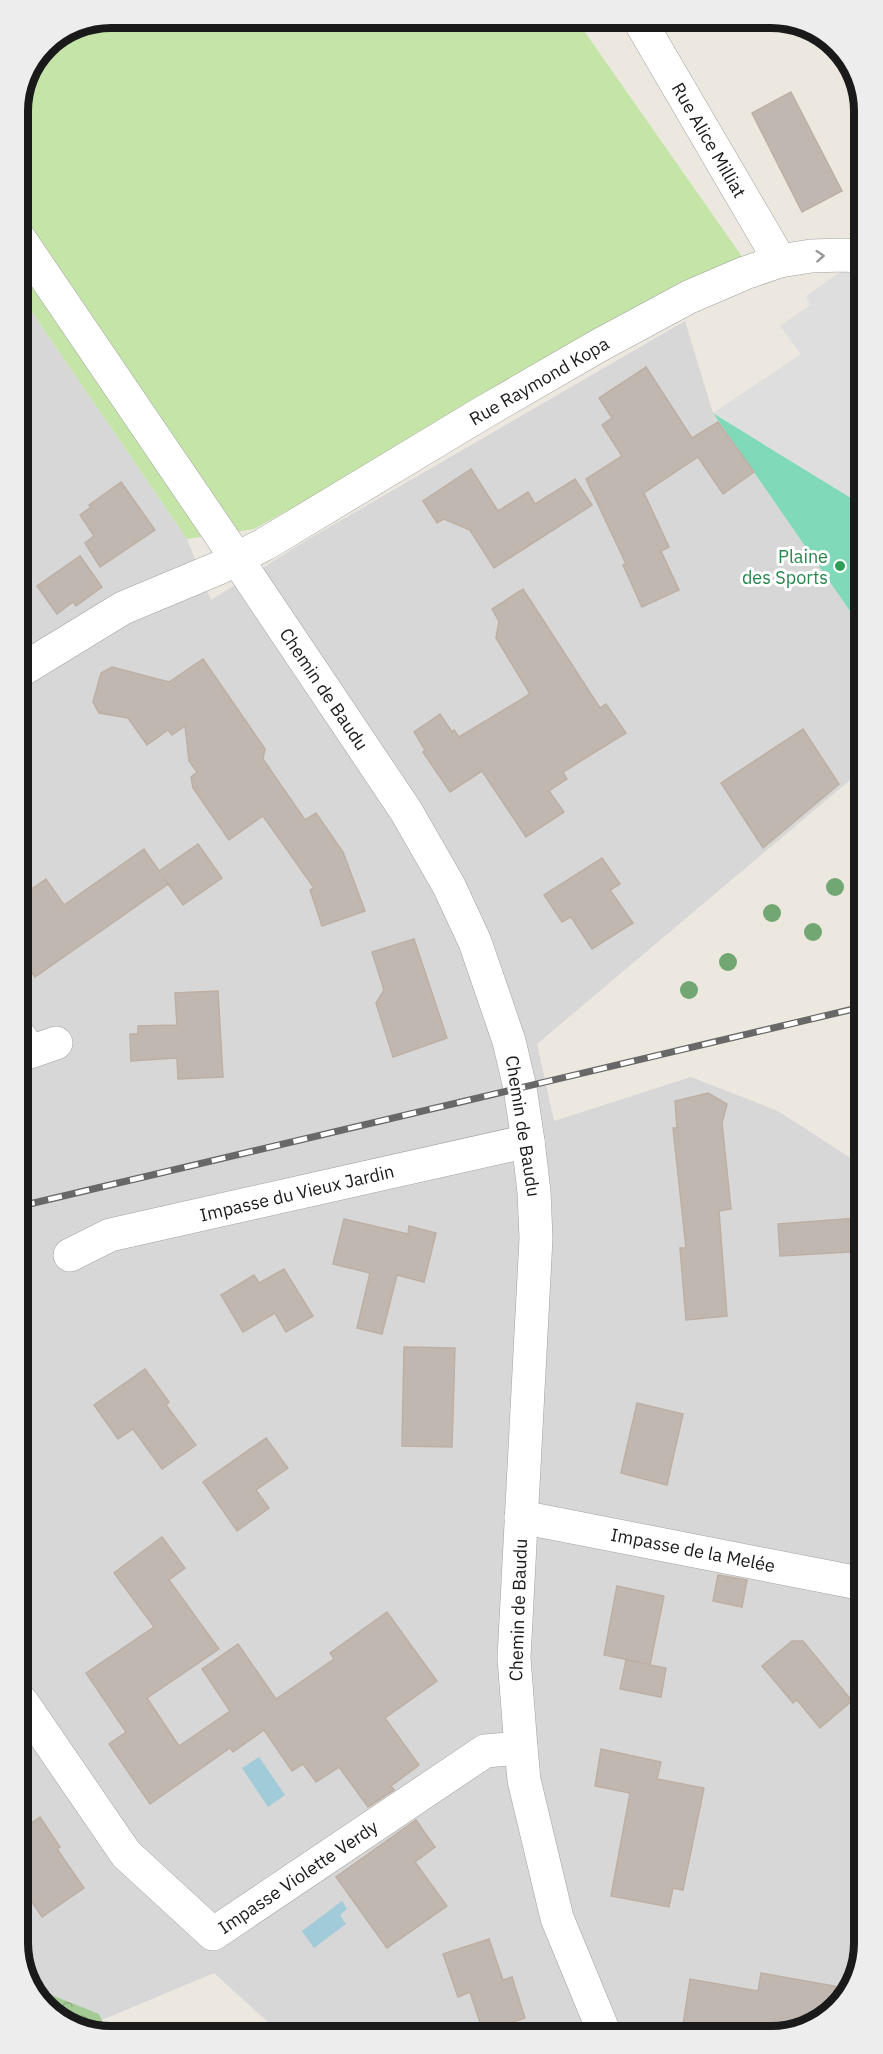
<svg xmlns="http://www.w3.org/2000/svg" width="883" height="2054" font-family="'IBM Plex Sans',sans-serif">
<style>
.residential{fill:#d8d7d7}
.grass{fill:#c4e5a7}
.forest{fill:url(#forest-crowns)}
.pitch{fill:#80d9b9}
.parking{fill:#dedede}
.water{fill:#a1cbd9}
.building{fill:#c0b8b0;stroke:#bdafa3;stroke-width:1.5}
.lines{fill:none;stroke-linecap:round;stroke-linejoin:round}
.minor-casing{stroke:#a1a1a1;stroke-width:34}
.minor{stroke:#fff;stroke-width:33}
.rail-casing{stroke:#686868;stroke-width:7}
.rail{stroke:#fff;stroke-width:4.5;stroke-dasharray:14;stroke-linecap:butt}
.tree{fill:#72a773}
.oneway{stroke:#989898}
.leisure-dot{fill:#2e9e5b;stroke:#fff;stroke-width:2}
.labels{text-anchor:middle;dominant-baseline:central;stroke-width:6;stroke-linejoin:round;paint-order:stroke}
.street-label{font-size:18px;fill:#1a1a1a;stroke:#fff}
.leisure-label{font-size:18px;fill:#27864d;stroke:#fff;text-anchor:end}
.rim{fill:none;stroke:#1a1a1a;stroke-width:8}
</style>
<defs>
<pattern id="forest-crowns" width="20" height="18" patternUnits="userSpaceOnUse" patternTransform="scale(1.5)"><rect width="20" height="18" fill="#a4ca96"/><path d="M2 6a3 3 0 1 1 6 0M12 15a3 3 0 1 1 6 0" fill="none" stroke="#8dad81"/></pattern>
</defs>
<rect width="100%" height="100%" fill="#ece8e0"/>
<path class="residential" d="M19,293L187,539L211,600L307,540L685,321L713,413L861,627L862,770L537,1044L554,1121L691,1077L778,1111L863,1166L865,1943L849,1995L802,2031L282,2035L214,1973L83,2028L55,2017L23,1973L20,673L34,662L20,641Z"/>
<path class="grass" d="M111,18H575L743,258L254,529L187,539L19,293L18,105L46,45Z"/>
<path class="forest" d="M34,1988L99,2014L109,2036H105L55,2017Z"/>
<path class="pitch" d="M713,413L861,504V627Z"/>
<path class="parking" d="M842,271L860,275L861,504L713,413L801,354L780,326L810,305L806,296Z"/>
<g class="water">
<path d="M259,1757L285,1795L268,1807L242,1768Z"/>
<path d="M342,1901L347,1909L340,1915L346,1924L314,1948L302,1931Z"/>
</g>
<g class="building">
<path d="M791,92L842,191L802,212L752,113Z"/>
<path d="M646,367L692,438L718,422L754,472L723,494L698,457L644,493L669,547L661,551L679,590L642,607L623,565L626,564L586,479L622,456L602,425L612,418L599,398Z"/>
<path d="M471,469L498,511L528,492L535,504L575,479L592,505L494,568L470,530L444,519L437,523L423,501Z"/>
<path d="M121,482L155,530L100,567L85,543L94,536L80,515L91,507L89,505Z"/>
<path d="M80,556L102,587L76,606L73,602L57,614L37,586Z"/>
<path d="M523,589L600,708L606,704L626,733L563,772L567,779L549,791L564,812L526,837L482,771L450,792L423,752L425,750L414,732L440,714L452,732L454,730L459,737L530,694L496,638L499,621L492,609Z"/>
<path d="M203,659L265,749L263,759L305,820L316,813L343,852L365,911L322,926L310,890L314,888L263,816L229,840L193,788L191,777L197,772L189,761L185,726L172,735L168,730L147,745L128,718L99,713L93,702L101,673L112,667L169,682Z"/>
<path d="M803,729L839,784L763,848L721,783Z"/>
<path d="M198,844L222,878L183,905L164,878L168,884L35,977L20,956V897L46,879L64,905L144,849L159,871Z"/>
<path d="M602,858L620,884L610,890L633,923L592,949L571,917L562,922L544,895Z"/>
<path d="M414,939L447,1038L393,1057L376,1003L384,990L372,952Z"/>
<path d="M218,991L223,1077L178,1079L177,1058L131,1061L130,1034H138V1026L177,1025L175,993Z"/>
<path d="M708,1093L727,1104L722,1123L731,1209L719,1211L727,1316L686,1320L680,1248H686L673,1128H677L675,1101Z"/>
<path d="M858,1218L850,1252L780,1256L778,1224Z"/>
<path d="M344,1219L408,1234L409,1226L436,1233L424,1282L397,1275L382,1334L357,1328L370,1273L333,1264Z"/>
<path d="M284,1269L313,1316L286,1332L275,1313L243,1332L221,1295L254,1275L259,1283Z"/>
<path d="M404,1347L455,1348L452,1447L402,1446Z"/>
<path d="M145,1369L169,1402L166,1405L196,1445L162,1469L133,1429L118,1439L94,1405Z"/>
<path d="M637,1403L683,1414L667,1485L621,1473Z"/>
<path d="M266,1438L288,1468L256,1490L269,1508L237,1531L203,1482Z"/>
<path d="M162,1537L185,1568L169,1580L219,1649L147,1698L179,1746L230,1711L202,1669L238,1644L276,1699L334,1659L330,1653L387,1612L437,1681L385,1718L419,1765L391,1786L394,1790L368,1807L339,1767L316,1782L303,1764L292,1771L264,1730L233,1752L230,1748L150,1804L109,1744L126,1732L86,1673L154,1627L114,1573Z"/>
<path d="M718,1575L747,1580L742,1607L713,1601Z"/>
<path d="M617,1586L664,1596L650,1665L666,1668L661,1697L620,1689L626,1660L648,1664L604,1655Z"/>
<path d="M792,1641H803L852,1701L820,1728L797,1700L793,1703L762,1666Z"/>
<path d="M601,1749L661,1762L657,1779L704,1788L683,1890L673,1888L669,1907L611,1896L630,1793L595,1786Z"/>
<path d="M40,1817L60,1847L57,1849L84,1888L42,1917L23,1888V1829Z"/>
<path d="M416,1820L435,1847L415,1862L447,1906L387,1948L336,1877Z"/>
<path d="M489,1939L503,1980L512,1977L525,2018L483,2032L470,1992L458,1997L443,1954Z"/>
<path d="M761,1973L851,1989L849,1995L802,2031L693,2032L694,2027L683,2025L690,1979L758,1991Z"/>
</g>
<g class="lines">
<defs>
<g id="minor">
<path d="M638,18L780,261"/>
<path d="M19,238L237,559L406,811L449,886L475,942L509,1041L520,1088L528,1141L534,1192L536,1238L514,1658L521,1748L524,1780L557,1918L604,2032"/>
<path d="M20,671L123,608L221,567L265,544L484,412L598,346L689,297L745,273L780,261L811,256L843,255L860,256"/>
<path d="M21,1038L30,1052L56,1043"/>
<path d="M70,1255L110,1235L528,1141"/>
<path d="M521,1517L864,1584"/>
<path d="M22,1702L126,1854L213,1934L485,1751L521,1748"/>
</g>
</defs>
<use href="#minor" class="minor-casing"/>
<use href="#minor" class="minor"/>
<defs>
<path id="rail" d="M21,1206L862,1007"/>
</defs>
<use href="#rail" class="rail-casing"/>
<use href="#rail" class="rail"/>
</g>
<g class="tree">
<circle cx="835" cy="887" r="9"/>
<circle cx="772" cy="913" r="9"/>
<circle cx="813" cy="932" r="9"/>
<circle cx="728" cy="962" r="9"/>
<circle cx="689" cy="990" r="9"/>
</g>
<defs><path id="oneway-chevron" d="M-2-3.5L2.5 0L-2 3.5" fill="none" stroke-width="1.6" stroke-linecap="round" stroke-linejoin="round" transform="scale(1.5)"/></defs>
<use class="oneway" href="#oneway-chevron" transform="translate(820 256) rotate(-4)"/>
<circle class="leisure-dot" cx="840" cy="566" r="6"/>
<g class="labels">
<g class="street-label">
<text transform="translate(709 140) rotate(60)">Rue Alice Milliat</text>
<text transform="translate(539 381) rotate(-30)">Rue Raymond Kopa</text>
<text transform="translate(324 689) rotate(56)">Chemin de Baudu</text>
<text transform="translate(523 1126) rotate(81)">Chemin de Baudu</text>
<text transform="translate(297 1193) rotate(-13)">Impasse du Vieux Jardin</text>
<text transform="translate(693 1550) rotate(11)">Impasse de la Melée</text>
<text transform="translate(518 1610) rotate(-88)">Chemin de Baudu</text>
<text transform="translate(298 1877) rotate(-34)">Impasse Violette Verdy</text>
</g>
<g class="leisure-label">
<text x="828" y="556">Plaine<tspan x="828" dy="21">des Sports</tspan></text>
</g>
</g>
<path d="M0 0H883V2054H0ZM111 28H771A83 83 0 0 1 854 111V1943A83 83 0 0 1 771 2026H111A83 83 0 0 1 28 1943V111A83 83 0 0 1 111 28Z" fill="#ededed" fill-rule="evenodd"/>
<path class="rim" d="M111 28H771A83 83 0 0 1 854 111V1943A83 83 0 0 1 771 2026H111A83 83 0 0 1 28 1943V111A83 83 0 0 1 111 28Z"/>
</svg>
